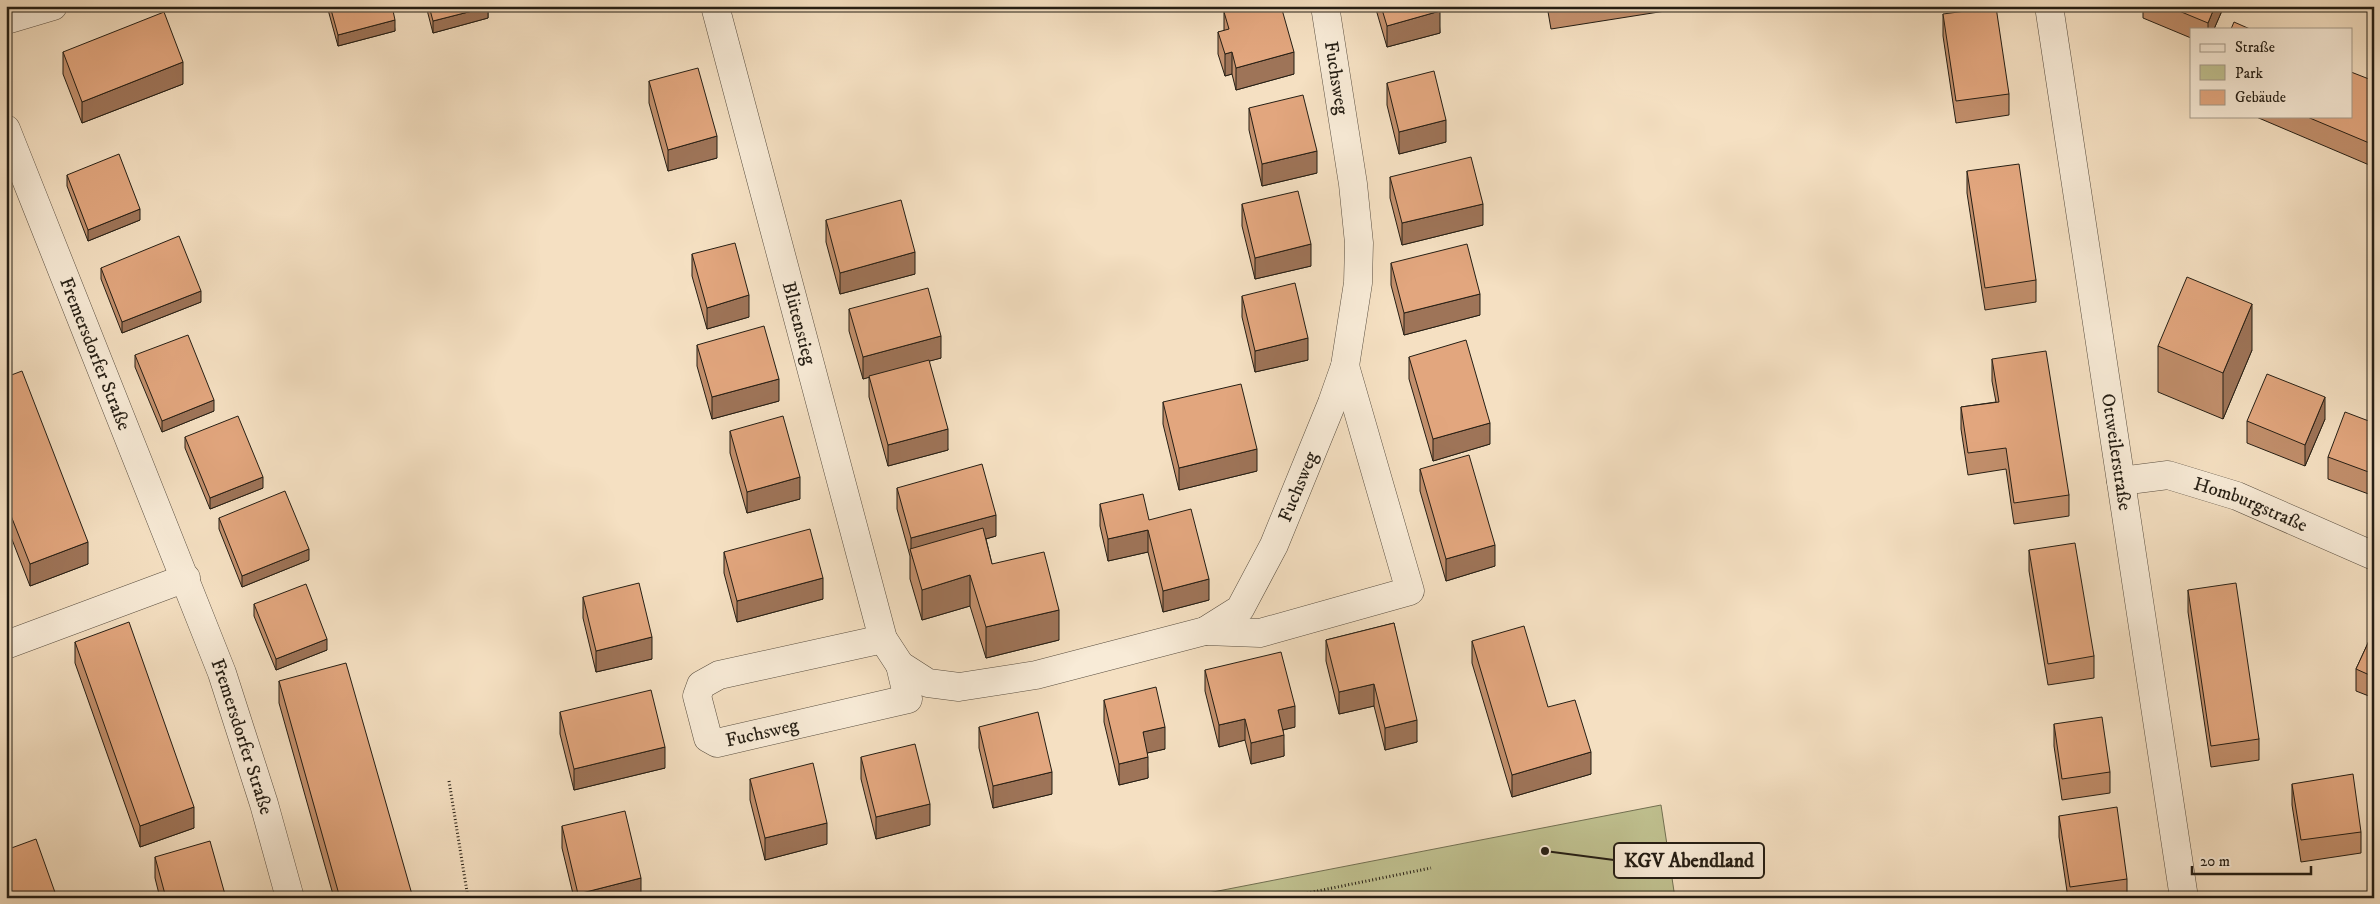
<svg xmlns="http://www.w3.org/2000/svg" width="2380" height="904" font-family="'IM FELL DW Pica',serif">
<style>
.green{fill:#c0c190;stroke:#727052}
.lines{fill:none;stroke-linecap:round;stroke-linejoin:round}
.minor-casing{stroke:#594e40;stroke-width:29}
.path{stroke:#251e14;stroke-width:3;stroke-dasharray:1 2.5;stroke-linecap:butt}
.minor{stroke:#f8ebd7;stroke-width:28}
.wall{fill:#c28f6c;stroke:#251e14}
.shaded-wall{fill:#9e7458;stroke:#251e14}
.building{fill:#e2a67e;stroke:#251e14}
.labels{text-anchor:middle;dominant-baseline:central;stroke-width:5;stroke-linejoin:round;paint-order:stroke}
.street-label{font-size:19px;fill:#251e14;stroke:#f8ebd7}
.leader{fill:none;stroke:#251e14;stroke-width:2}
.callout-dot{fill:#251e14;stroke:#f8ebd7;stroke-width:2}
.callout{fill:#f8ebd7;stroke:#251e14;stroke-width:2}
.callout-label{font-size:20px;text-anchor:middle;font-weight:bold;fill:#251e14}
</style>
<rect width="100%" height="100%" fill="#f5e0c2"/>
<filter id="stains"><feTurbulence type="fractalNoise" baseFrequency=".004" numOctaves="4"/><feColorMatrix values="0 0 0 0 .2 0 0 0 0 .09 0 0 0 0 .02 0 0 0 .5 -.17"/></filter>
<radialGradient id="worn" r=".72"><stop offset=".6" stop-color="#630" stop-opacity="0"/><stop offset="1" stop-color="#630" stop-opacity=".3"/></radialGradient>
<path class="green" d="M1661,805L1675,898H1182Z"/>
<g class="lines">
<defs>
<g id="minor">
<path id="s1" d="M715,6L883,639L900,665L928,683L959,687L1036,675L1205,631L1240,609L1274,545L1332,403L1345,366L1358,283L1359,243L1353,184L1325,6"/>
<path id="s2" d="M2049,6L2184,898"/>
<path d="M6,20L53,6"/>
<path id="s3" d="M6,129L222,673L264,804L290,898"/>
<path id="s4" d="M2121,481L2168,475L2237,496L2374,556"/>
<path d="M1205,631L1260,633L1410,591L1345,366"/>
<path id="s5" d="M883,639L719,675L701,685L697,696L708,738L717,743L908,699L900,665"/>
<path d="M6,645L186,578"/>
</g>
</defs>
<use href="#minor" class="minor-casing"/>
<g class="path">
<path d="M449,781L468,898"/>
<path d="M1283,898L1431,868"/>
</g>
<use href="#minor" class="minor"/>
</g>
<g class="wall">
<path d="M327,6H392L395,31L338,46Z"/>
<path d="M426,6H488V18L433,33Z"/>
<path d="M1375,6H1438L1440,33L1387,47Z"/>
<path d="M1547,6H1697L1551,29Z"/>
<path d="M2143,6H2224L2214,29H2191V38L2143,18Z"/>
<path d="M1224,12L1294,74L1236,90L1232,74L1225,76L1218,54V32L1224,31Z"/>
<path d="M1943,14L2009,94V115L1956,123L1943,36Z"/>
<path d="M63,52L183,84L82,123L63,74Z"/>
<path d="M649,81L717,158L668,171L649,103Z"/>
<path d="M2374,81V167L2254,116H2351Z"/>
<path d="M1387,83L1446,142L1399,154L1387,105Z"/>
<path d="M1249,108L1317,173L1262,186L1249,130Z"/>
<path d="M1967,171L2036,280V302L1985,310L1967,193Z"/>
<path d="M67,175L140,220L88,241L67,186Z"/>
<path d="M1390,177L1483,225L1402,245L1390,198Z"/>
<path d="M1242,204L1311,266L1255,279L1242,226Z"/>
<path d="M826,220L915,274L840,294L826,242Z"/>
<path d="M692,254L749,317L707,329L692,276Z"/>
<path d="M1391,263L1480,315L1404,335L1391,285Z"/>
<path d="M101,268L201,302L122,333L101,279Z"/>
<path d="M1242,296L1308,360L1255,372L1242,317Z"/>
<path d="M849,309L941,358L929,361L948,450L888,466L869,397V377L863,379L849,331Z"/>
<path d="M697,345L779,401L712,419L697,366Z"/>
<path d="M2158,346L2252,350L2223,419L2158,392Z"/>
<path d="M135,355L214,411L162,432L135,367Z"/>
<path d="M1409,357L1490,444L1433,461L1409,379Z"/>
<path d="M1992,359L2069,495V516L2014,524L2006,469L1968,475L1961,429V407L1996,402L1992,381Z"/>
<path d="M6,377L88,564L30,586L6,524Z"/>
<path d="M1163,402L1257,471L1179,490L1163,424Z"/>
<path d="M2325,419L2305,466L2247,443V421Z"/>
<path d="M2374,423V496L2328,479V457Z"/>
<path d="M730,431L800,499L747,513L730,453Z"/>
<path d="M185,437L263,488L210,509L185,448Z"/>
<path d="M1420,469L1495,566L1446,581L1420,491Z"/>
<path d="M897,488L996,536L986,539L992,564L1059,640L986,658L970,606L922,620L910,579V556L897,509Z"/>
<path d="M1100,504L1149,520L1209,600L1163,612L1148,552L1108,561L1100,526Z"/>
<path d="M219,518L309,560L242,587L219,529Z"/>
<path d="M2029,550L2094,656V678L2048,685L2029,571Z"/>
<path d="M724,552L823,599L737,622L724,573Z"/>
<path d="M2188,590L2259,739V760L2211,767L2188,612Z"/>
<path d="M583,597L652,659L596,672L583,618Z"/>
<path d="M254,604L327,650L276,670L254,616Z"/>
<path d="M1394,623L1417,742L1385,750L1374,706L1339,714L1326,661V640Z"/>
<path d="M2374,630V698L2356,691V669Z"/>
<path d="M1472,641L1548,707L1591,774L1512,797L1472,663Z"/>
<path d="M75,642L194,828L140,847L75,663Z"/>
<path d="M1205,670L1295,727L1283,730L1284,756L1251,764L1245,740L1219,747L1205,691Z"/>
<path d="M279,681L413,898H334L279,703Z"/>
<path d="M1104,700L1165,749L1147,753L1148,778L1119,785L1104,722Z"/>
<path d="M560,712L665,768L574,790L560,734Z"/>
<path d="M2054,724L2110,772V793L2062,800L2054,746Z"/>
<path d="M979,727L1052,794L993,808L979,748Z"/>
<path d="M861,757L930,825L876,839L861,779Z"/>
<path d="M750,779L827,844L765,860L750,800Z"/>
<path d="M2292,784L2361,832V853L2301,862L2292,805Z"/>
<path d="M2059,816L2127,879V898H2068L2059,837Z"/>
<path d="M562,826L641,898H574L562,848Z"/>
<path d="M155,857L226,898H160L155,878Z"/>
</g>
<g class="shaded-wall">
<path d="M2215,6H2224L2214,29H2208V23Z"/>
<path d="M488,7V18L433,33V21Z"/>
<path d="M1440,11V33L1387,47V26Z"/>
<path d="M395,20V31L338,46V35Z"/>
<path d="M1232,52V74L1225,76V54Z"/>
<path d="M1294,52V74L1236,90V68Z"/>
<path d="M183,62V84L82,123V102Z"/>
<path d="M1446,120V142L1399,154V132Z"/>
<path d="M717,136V158L668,171V150Z"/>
<path d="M1317,151V173L1262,186V164Z"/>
<path d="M1483,204V225L1402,245V223Z"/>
<path d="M140,209V220L88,241V230Z"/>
<path d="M1311,244V266L1255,279V258Z"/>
<path d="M915,252V274L840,294V273Z"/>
<path d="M201,291V302L122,333V322Z"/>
<path d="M1480,294V315L1404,335V313Z"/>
<path d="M749,295V317L707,329V308Z"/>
<path d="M2252,304V350L2223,419V373Z"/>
<path d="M941,336V358L863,379V357Z"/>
<path d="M1308,338V360L1255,372V351Z"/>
<path d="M779,379V401L712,419V397Z"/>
<path d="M2325,397V419L2305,466V445Z"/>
<path d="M214,400V411L162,432V421Z"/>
<path d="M1490,423V444L1433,461V439Z"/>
<path d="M948,429V450L888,466V445Z"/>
<path d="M1257,449V471L1179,490V468Z"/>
<path d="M263,477V488L210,509V498Z"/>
<path d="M800,477V499L747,513V492Z"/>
<path d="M996,515V536L913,559L911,551V538Z"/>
<path d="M1148,530V552L1108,561V539Z"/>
<path d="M88,542V564L30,586V564Z"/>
<path d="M1495,545V566L1446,581V559Z"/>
<path d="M309,549V560L242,587V576Z"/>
<path d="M970,575V606L922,620V590Z"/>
<path d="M823,578V599L737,622V601Z"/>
<path d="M1209,579V600L1163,612V591Z"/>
<path d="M1059,610V640L986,658V627Z"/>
<path d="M652,637V659L596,672V651Z"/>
<path d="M327,639V650L276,670V659Z"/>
<path d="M1374,684V706L1339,714V692Z"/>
<path d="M1295,706V727L1278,731V710Z"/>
<path d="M1245,719V740L1219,747V725Z"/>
<path d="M1417,720V742L1385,750V728Z"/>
<path d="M1165,727V749L1143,754V732Z"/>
<path d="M1284,735V756L1251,764V743Z"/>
<path d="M665,747V768L574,790V769Z"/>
<path d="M1591,752V774L1512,797V775Z"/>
<path d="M1148,757V778L1119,785V764Z"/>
<path d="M1052,772V794L993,808V786Z"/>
<path d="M930,804V825L876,839V817Z"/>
<path d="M194,807V828L140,847V826Z"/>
<path d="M827,823V844L765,860V838Z"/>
<path d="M641,878V898H578V894Z"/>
</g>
<g class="building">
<path d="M330,6H392L395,20L338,35Z"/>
<path d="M429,6H488V7L433,21Z"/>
<path d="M1244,6H1281L1294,52L1236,68L1232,52L1225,54L1218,32L1229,29L1224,12Z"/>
<path d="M1381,6H1438L1440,11L1387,26Z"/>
<path d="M2167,6H2215L2208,23Z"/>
<path d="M1996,7L2009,94L1956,101L1943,14Z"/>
<path d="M164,12L183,62L82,102L63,52Z"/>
<path d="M2234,22L2250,29H2231Z"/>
<path d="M698,68L717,136L668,150L649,81Z"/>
<path d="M1434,71L1446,120L1399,132L1387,83Z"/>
<path d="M2351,72L2374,81V145L2305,116H2351Z"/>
<path d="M1303,95L1317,151L1262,164L1249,108Z"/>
<path d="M119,154L140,209L88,230L67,175Z"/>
<path d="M1471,157L1483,204L1402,223L1390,177Z"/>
<path d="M2019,164L2036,280L1985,288L1967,171Z"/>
<path d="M1298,191L1311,244L1255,258L1242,204Z"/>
<path d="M901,200L915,252L840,273L826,220Z"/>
<path d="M179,236L201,291L122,322L101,268Z"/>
<path d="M735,243L749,295L707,308L692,254Z"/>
<path d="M1467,244L1480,294L1404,313L1391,263Z"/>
<path d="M2187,277L2252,304L2223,373L2158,346Z"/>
<path d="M1295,283L1308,338L1255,351L1242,296Z"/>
<path d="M928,288L941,336L863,357L849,309Z"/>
<path d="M764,326L779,379L712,397L697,345Z"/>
<path d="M188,335L214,400L162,421L135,355Z"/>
<path d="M1466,340L1490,423L1433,439L1409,357Z"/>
<path d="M2046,351L2069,495L2014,503L2006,448L1968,453L1961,407L1999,402L1992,359Z"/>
<path d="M929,360L948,429L888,445L869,376Z"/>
<path d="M22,371L88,542L30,564L6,503V377Z"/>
<path d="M2267,374L2325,397L2305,445L2247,421Z"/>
<path d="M1241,384L1257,449L1179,468L1163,402Z"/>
<path d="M2345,412L2374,423V474L2328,457Z"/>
<path d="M238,416L263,477L210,498L185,437Z"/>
<path d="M783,416L800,477L747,492L730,431Z"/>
<path d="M1469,455L1495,545L1446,559L1420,469Z"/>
<path d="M982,464L996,515L911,538L897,488Z"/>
<path d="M285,491L309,549L242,576L219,518Z"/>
<path d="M1143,494L1149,520L1191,509L1209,579L1163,591L1148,530L1108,539L1100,504Z"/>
<path d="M983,528L992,564L1044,552L1059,610L986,627L970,575L922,590L910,549Z"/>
<path d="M810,529L823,578L737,601L724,552Z"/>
<path d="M2075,543L2094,656L2048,664L2029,550Z"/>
<path d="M639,583L652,637L596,651L583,597Z"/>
<path d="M2236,583L2259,739L2211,746L2188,590Z"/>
<path d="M306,584L327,639L276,659L254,604Z"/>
<path d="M129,622L194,807L140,826L75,642Z"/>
<path d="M1394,623L1417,720L1385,728L1374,684L1339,692L1326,640Z"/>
<path d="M1524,626L1548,707L1575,700L1591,752L1512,775L1472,641Z"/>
<path d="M2374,630V677L2356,669Z"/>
<path d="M1281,652L1295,706L1278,710L1284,735L1251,743L1245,719L1219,725L1205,670Z"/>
<path d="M346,663L413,898H340L279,681Z"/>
<path d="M1156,687L1165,727L1143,732L1148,757L1119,764L1104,700Z"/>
<path d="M651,690L665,747L574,769L560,712Z"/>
<path d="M1038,712L1052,772L993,786L979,727Z"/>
<path d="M2102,717L2110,772L2062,779L2054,724Z"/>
<path d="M915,744L930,804L876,817L861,757Z"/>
<path d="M813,763L827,823L765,838L750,779Z"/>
<path d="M2353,774L2361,832L2301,840L2292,784Z"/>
<path d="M2117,807L2127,879L2070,887L2059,816Z"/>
<path d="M625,811L641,878L578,894L562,826Z"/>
<path d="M36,839L57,898H6V850Z"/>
<path d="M210,841L226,898H166L155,857Z"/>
</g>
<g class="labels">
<g class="street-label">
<text transform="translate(1336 78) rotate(81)">Fuchsweg</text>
<text stroke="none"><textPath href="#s1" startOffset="328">Blütenstieg</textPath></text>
<text stroke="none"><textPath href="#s3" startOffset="242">Fremersdorfer Straße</textPath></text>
<text stroke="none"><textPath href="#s2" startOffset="451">Ottweilerstraße</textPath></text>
<text stroke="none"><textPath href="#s1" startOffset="1180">Fuchsweg</textPath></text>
<text stroke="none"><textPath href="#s4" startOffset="135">Homburgstraße</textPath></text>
<text stroke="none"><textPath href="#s5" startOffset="300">Fuchsweg</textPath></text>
<text stroke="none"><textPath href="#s3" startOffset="652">Fremersdorfer Straße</textPath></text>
</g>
</g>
<path class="leader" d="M1545 851L1614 860"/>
<circle class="callout-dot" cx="1545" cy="851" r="5"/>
<rect class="callout" x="1614" y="843" width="150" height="35" rx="5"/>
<g class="callout-label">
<text x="1689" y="867">KGV Abendland</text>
</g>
<rect width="2380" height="904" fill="none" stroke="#f5e0c2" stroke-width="25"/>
<rect x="8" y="8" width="2365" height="889" fill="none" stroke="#251e14" stroke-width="2.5"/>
<rect x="12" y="12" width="2355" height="879" fill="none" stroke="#251e14"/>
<rect x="2190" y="28" width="162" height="90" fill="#f8ebd7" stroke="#a49989"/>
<rect x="2200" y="44" width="25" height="8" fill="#f8ebd7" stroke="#a49989"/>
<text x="2235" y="52" font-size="15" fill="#251e14">Straße</text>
<rect x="2200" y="65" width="25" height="15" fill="#c0c190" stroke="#a49989"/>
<text x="2235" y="78" font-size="15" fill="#251e14">Park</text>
<rect x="2200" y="90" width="25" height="15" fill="#e2a67e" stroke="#a49989"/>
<text x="2235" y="102" font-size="15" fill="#251e14">Gebäude</text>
<path d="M2192 866v8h119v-8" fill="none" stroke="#251e14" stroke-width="2.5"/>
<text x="2200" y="866" font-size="15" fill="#251e14" stroke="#f8ebd7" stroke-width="4" paint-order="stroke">20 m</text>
<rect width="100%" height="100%" filter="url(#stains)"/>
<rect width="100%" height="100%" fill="url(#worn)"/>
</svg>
